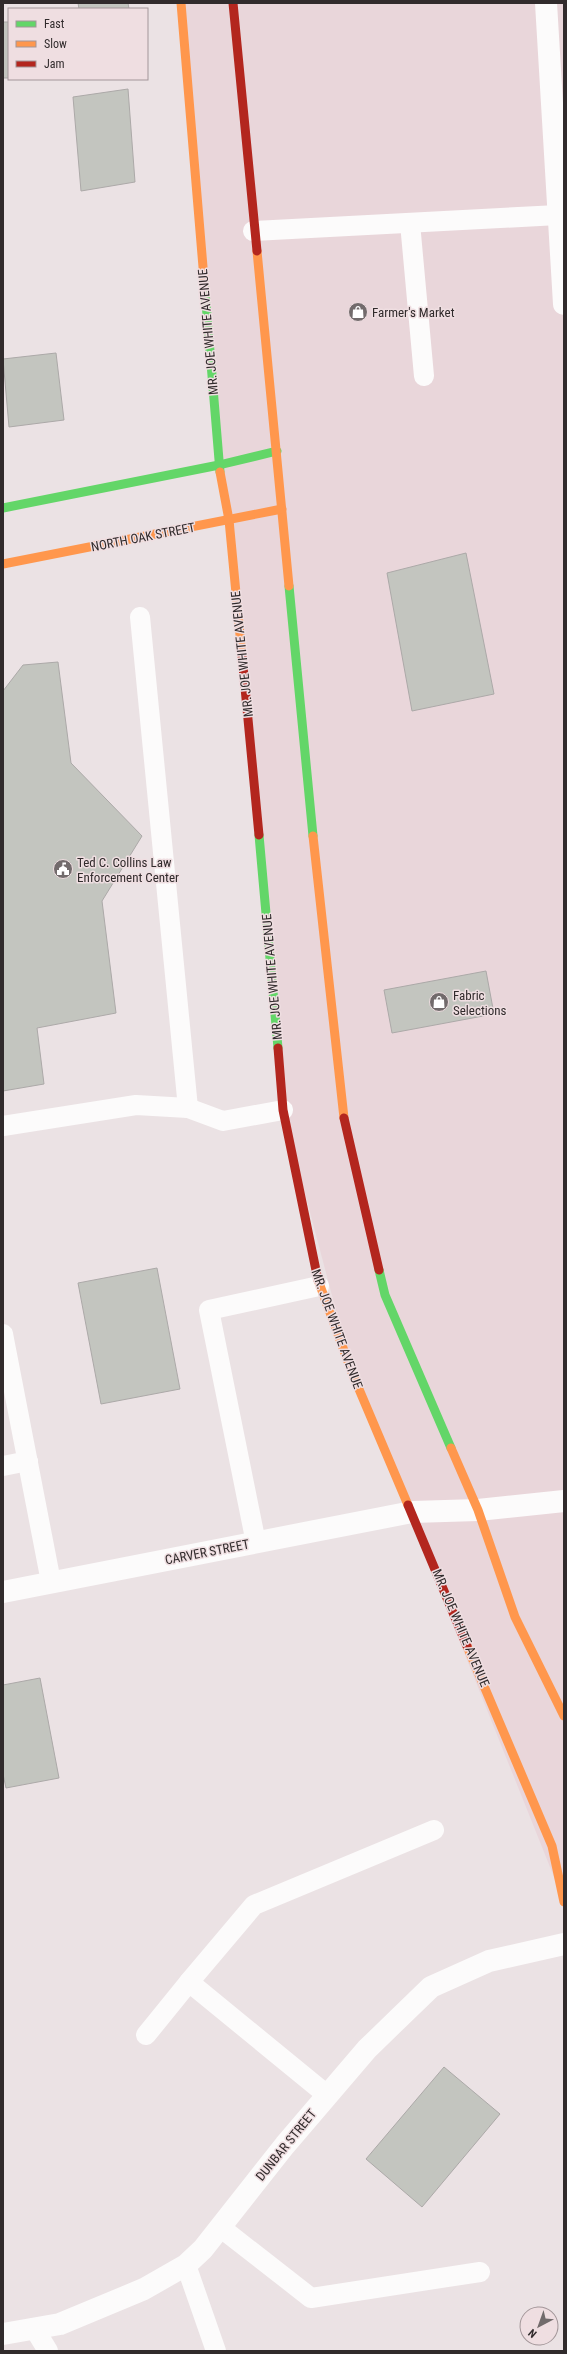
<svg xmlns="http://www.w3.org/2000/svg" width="567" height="2354" font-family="'Roboto Condensed',sans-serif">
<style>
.built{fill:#e9d6da}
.building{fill:#c3c5bf;stroke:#aca9a8}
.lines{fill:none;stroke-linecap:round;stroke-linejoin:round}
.lane{stroke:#fcfbfb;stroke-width:20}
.street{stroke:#fcfbfb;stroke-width:22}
.fast{stroke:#63d668;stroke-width:9}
.slow{stroke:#ff974d;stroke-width:9}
.jam{stroke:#b3261e;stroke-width:9}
.labels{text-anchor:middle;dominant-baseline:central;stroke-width:3;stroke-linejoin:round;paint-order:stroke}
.poi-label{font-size:13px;fill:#312b2c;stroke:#efdee1;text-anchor:start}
.street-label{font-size:13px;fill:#312b2c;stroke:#efdee1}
</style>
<rect width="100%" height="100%" fill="#ebe2e4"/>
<path class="built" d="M181,3H564V1902L353,1375L283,1110Z"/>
<g class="building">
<path d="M78,3H128L129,9H79Z"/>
<rect x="3" y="22" width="6" height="56"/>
<path d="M128,89L135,182L81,191L73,97Z"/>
<path d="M56,353L64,420L9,427L3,359Z"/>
<path d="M466,553L494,694L412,711L387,573Z"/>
<path d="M58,662L71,763L142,836L102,901L116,1013L37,1028L44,1084L3,1091V691L23,665Z"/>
<path d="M486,971L494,1014L392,1033L384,990Z"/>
<path d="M157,1268L180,1389L101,1404L78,1283Z"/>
<path d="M40,1678L59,1778L6,1788L3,1774V1685Z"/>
<path d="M444,2067L500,2114L422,2207L366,2159Z"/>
</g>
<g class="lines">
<g class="lane">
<path d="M410,223L424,376"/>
<path d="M253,231L558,215"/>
<path d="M140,617L188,1108"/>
<path d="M3,1126L136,1105L188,1108L223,1121L283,1110"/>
<path d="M3,1334L51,1582"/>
<path d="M3,1466L28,1461"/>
<path d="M256,1543L209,1310L319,1286"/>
<path d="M189,1982L254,1905L434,1830"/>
<path d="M146,2035L189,1982L327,2095"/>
<path d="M220,2227L311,2298L480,2272"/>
<path d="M186,2265L216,2351"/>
<path d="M34,2328L48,2351"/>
</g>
<g class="street">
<path d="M546,3L564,304"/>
<path d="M3,1592L412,1512L478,1510L564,1501"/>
<path d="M3,2334L60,2324L144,2289L186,2265L203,2249L285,2145L367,2049L431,1987L489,1961L564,1944"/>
</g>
<g class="fast">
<path d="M204,279L220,472"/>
<path d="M3,508L219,465L277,451"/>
<path d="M289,586L313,836"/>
<path d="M259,835L278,1048"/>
<path d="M379,1270L385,1295L451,1448"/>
</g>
<g class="slow">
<path d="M181,3L204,279"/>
<path d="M257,251L289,586"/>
<path d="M220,472L229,520L242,656"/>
<path d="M3,564L282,509"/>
<path d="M313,836L344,1118"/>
<path d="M318,1280L353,1375L408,1505"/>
<path d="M451,1448L478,1510L515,1617L564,1716"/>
<path d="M467,1646L552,1846L564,1902"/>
</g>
<g class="jam">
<path d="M233,3L257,251"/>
<path d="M242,656L259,835"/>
<path d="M278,1048L283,1110L318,1280"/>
<path d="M344,1118L379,1270"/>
<path d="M408,1505L467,1646"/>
</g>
</g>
<defs>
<symbol id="shop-disc" viewBox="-11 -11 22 22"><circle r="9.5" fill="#726b6c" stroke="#efdee1"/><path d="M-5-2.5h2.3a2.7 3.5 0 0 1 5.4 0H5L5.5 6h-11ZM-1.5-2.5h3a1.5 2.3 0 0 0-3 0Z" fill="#fff"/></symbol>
<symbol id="civic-disc" viewBox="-11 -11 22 22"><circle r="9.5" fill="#726b6c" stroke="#efdee1"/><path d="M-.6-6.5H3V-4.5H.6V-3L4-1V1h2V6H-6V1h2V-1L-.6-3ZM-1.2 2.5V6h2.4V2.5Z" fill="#fff"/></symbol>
</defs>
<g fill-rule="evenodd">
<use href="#shop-disc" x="347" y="301" width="22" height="22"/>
<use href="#civic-disc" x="52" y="858" width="22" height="22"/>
<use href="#shop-disc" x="428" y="991" width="22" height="22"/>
</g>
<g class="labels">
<g class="poi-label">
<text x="372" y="312">Farmer's Market</text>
<text x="77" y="862">Ted C. Collins Law<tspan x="77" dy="15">Enforcement Center</tspan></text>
<text x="453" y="995">Fabric<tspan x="453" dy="15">Selections</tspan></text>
</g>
<g class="street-label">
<text transform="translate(208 332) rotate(-95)">MR. JOE WHITE AVENUE</text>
<text transform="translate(143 537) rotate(-11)">NORTH OAK STREET</text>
<text transform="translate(242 654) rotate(-96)">MR. JOE WHITE AVENUE</text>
<text transform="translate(272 977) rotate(-95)">MR. JOE WHITE AVENUE</text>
<text transform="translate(337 1329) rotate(70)">MR. JOE WHITE AVENUE</text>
<text transform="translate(207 1552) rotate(-11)">CARVER STREET</text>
<text transform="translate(461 1628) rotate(67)">MR. JOE WHITE AVENUE</text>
<text transform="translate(286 2145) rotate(-51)">DUNBAR STREET</text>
</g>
</g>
<rect width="567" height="2354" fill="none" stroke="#312b2c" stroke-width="8"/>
<rect x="8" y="8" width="140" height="72" fill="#efdee1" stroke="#a39699"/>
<rect x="16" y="21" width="20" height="6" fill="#63d668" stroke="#a39699"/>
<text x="44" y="28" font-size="12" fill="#312b2c">Fast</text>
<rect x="16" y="41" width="20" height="6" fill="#ff974d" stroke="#a39699"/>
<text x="44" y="48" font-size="12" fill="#312b2c">Slow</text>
<rect x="16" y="61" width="20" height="6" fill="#b3261e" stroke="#a39699"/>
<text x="44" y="68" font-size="12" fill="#312b2c">Jam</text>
<g transform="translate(539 2326) rotate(221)"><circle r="19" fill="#efdee1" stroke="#a39699"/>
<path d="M0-3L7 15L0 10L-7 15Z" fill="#726b6c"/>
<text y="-6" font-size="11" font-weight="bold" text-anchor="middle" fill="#312b2c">N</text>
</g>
</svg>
